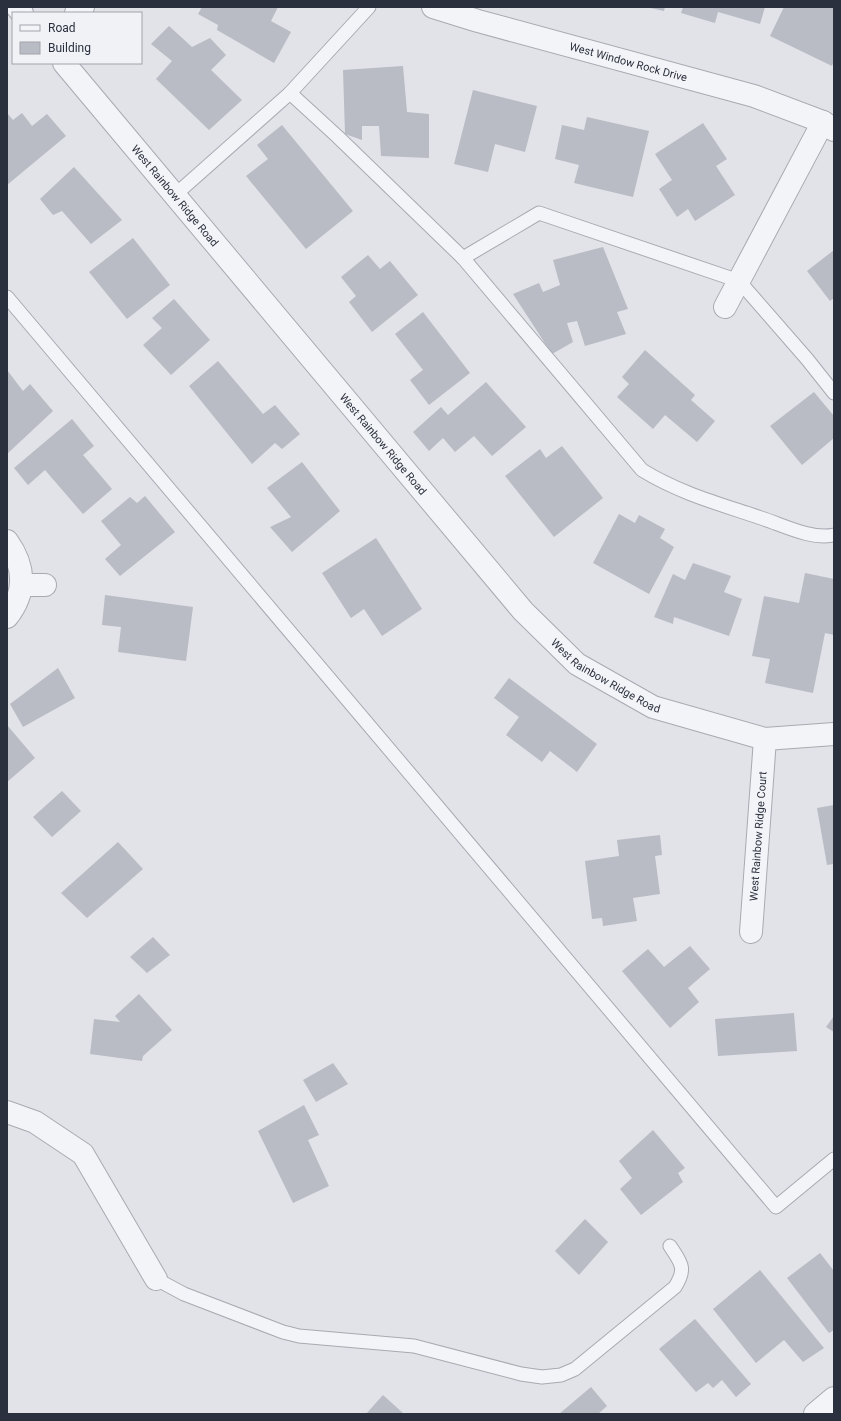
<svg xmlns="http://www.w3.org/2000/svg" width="841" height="1421" font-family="Roboto,sans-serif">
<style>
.building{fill:#b9bcc4}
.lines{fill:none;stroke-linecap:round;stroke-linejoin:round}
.service-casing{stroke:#a7aab2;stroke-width:15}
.minor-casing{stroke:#a7aab2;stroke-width:24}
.service{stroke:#f3f4f7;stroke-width:13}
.minor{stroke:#f3f4f7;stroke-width:22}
.labels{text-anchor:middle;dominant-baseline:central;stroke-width:3;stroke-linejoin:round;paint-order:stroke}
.street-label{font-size:11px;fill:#2b303e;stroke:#f0f2f6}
</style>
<rect width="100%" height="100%" fill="#e1e3e8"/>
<g class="building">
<path d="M202,7H278L271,21L291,32L274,63L217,30L218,25L198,14Z"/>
<path d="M646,7H665L664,11Z"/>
<path d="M683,7H765L760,24L718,12L715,23L681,13Z"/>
<path d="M784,7H834V61L832,66L770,36Z"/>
<path d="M169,26L192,47L210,38L226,55L211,70L242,100L209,130L156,79L172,61L151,44Z"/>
<path d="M403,66L407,112L429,114V158L381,156L379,126H362V140L345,134L343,70Z"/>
<path d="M473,90L537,106L525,152L495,144L488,172L454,164Z"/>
<path d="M7,113L13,120L22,113L32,126L47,114L66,136L7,185Z"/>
<path d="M587,117L649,131L633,197L574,183L579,165L555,159L562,125L584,130Z"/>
<path d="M703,123L727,159L716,166L735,195L695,221L688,209L677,217L659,189L672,180L655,154Z"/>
<path d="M282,125L353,211L306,249L246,176L268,159L257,145Z"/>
<path d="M74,167L122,220L91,244L62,211L53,215L40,199Z"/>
<path d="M133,238L170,285L127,319L89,272Z"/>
<path d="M603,247L628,309L617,312L626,334L585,346L577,321L567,323L573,342L552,354L513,294L539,283L543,292L560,285L553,260Z"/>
<path d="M834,250V298L830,301L807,271Z"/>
<path d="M368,255L380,269L390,261L418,295L372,332L349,302L356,296L341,277Z"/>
<path d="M174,299L210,340L171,375L143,345L162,328L152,318Z"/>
<path d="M423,312L470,373L429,405L410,380L423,370L395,334Z"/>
<path d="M645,350L695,395L691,400L715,421L697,442L665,415L653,429L617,397L629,384L622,377Z"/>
<path d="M218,361L263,414L275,405L300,434L282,449L275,443L252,464L189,386Z"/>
<path d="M7,370L23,391L30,384L53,411L7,454Z"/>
<path d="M486,382L526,427L492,456L474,436L455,452L443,438L429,451L413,432L441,407L448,415Z"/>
<path d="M814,392L834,416V438L802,465L770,426Z"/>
<path d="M72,419L94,446L83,455L112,489L83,514L45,470L28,485L14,468Z"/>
<path d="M562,446L603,498L554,537L505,476L540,449L546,458Z"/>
<path d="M302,462L340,511L292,552L270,527L291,517L267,488Z"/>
<path d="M145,496L175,532L120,576L105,559L121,545L101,521L130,497L137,503Z"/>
<path d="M619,514L635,523L639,515L665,529L660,538L674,547L649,594L593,563Z"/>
<path d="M376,538L422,609L382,636L364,609L351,618L322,573Z"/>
<path d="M693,563L731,576L724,592L742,599L729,636L674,617L673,624L654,617L673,574L685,580Z"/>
<path d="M805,573L834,579V635L825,633L813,693L765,683L770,659L752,656L764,596L799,603Z"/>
<path d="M105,595L193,607L186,661L118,652L121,627L102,625Z"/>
<path d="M58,668L75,698L23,727L10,704Z"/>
<path d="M509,678L597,744L577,772L550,751L542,762L506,735L519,717L494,698Z"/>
<path d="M7,725L35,758L7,782Z"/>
<path d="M62,791L81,811L52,837L33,817Z"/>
<path d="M834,805V864L827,865L817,808Z"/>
<path d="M660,835L662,855L655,856L660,894L633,898L637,921L603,926L602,918L592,919L585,861L619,856L617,840Z"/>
<path d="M118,842L143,869L87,918L61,893Z"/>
<path d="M153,937L170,955L147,973L130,957Z"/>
<path d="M690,946L710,969L688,988L699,1002L670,1028L622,971L648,949L664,967Z"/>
<path d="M139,994L172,1030L143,1056L142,1061L90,1054L94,1019L120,1022L115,1016Z"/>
<path d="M794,1013L797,1051L718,1056L715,1019Z"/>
<path d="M834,1016V1032L826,1027Z"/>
<path d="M333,1063L348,1084L316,1102L303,1080Z"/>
<path d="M304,1105L319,1135L308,1140L329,1186L293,1203L258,1131Z"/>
<path d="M653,1130L685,1168L678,1173L683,1182L641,1215L620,1189L632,1178L619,1161Z"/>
<path d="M585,1219L608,1242L579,1275L555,1251Z"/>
<path d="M820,1253L834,1271V1330L829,1333L787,1278Z"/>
<path d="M760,1270L824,1348L803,1362L784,1340L756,1363L713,1309Z"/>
<path d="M695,1319L751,1384L736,1397L722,1380L713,1388L708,1383L696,1392L659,1349Z"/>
<path d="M591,1387L607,1406L598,1414H559Z"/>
<path d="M383,1395L404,1414H366Z"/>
</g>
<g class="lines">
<defs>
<g id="service">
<path d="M290,93L338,137L463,258L642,470C679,493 720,504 761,518C783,525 811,540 834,535"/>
<path d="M175,195L290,93L369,7"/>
<path d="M463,258L539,213L739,281L807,359L834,393"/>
<path d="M7,297L776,1207L834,1159"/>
<path d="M156,1279L184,1294L283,1332L299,1336L414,1346L521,1374L542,1377L561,1375L575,1369L675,1287C687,1268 681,1263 670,1246"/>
</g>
<g id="minor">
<path d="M17,7L22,13"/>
<path id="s1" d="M433,7L478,21L754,96L823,122L834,130"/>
<path d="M76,13L83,7"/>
<path id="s2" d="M64,63L523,611L577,664L653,707L765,739L834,734"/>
<path d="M725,307L823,122"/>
<path d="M7,541C25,566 27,592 7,617"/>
<path d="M21,585H45"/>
<path id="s3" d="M751,932L765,739"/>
<path d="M7,1112L35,1122L83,1154L156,1279"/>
<path d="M815,1414L834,1398"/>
</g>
</defs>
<use href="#service" class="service-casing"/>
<use href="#minor" class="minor-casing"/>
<use href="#service" class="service"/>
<use href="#minor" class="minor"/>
</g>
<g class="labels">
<g class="street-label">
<text stroke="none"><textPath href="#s1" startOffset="203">West Window Rock Drive</textPath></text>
<text stroke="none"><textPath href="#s2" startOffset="173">West Rainbow Ridge Road</textPath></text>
<text stroke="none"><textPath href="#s2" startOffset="497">West Rainbow Ridge Road</textPath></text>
<text stroke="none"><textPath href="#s2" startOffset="821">West Rainbow Ridge Road</textPath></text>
<text stroke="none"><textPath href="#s3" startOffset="96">West Rainbow Ridge Court</textPath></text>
</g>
</g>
<rect width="841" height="1421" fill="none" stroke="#2b303e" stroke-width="16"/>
<rect x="12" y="12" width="130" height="52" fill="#f0f2f6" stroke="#a1a4ac"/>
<rect x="20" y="25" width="20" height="6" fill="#f3f4f7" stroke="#a1a4ac"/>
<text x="48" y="32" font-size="12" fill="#2b303e">Road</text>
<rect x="20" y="42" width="20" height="12" fill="#b9bcc4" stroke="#a1a4ac"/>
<text x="48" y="52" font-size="12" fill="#2b303e">Building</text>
</svg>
